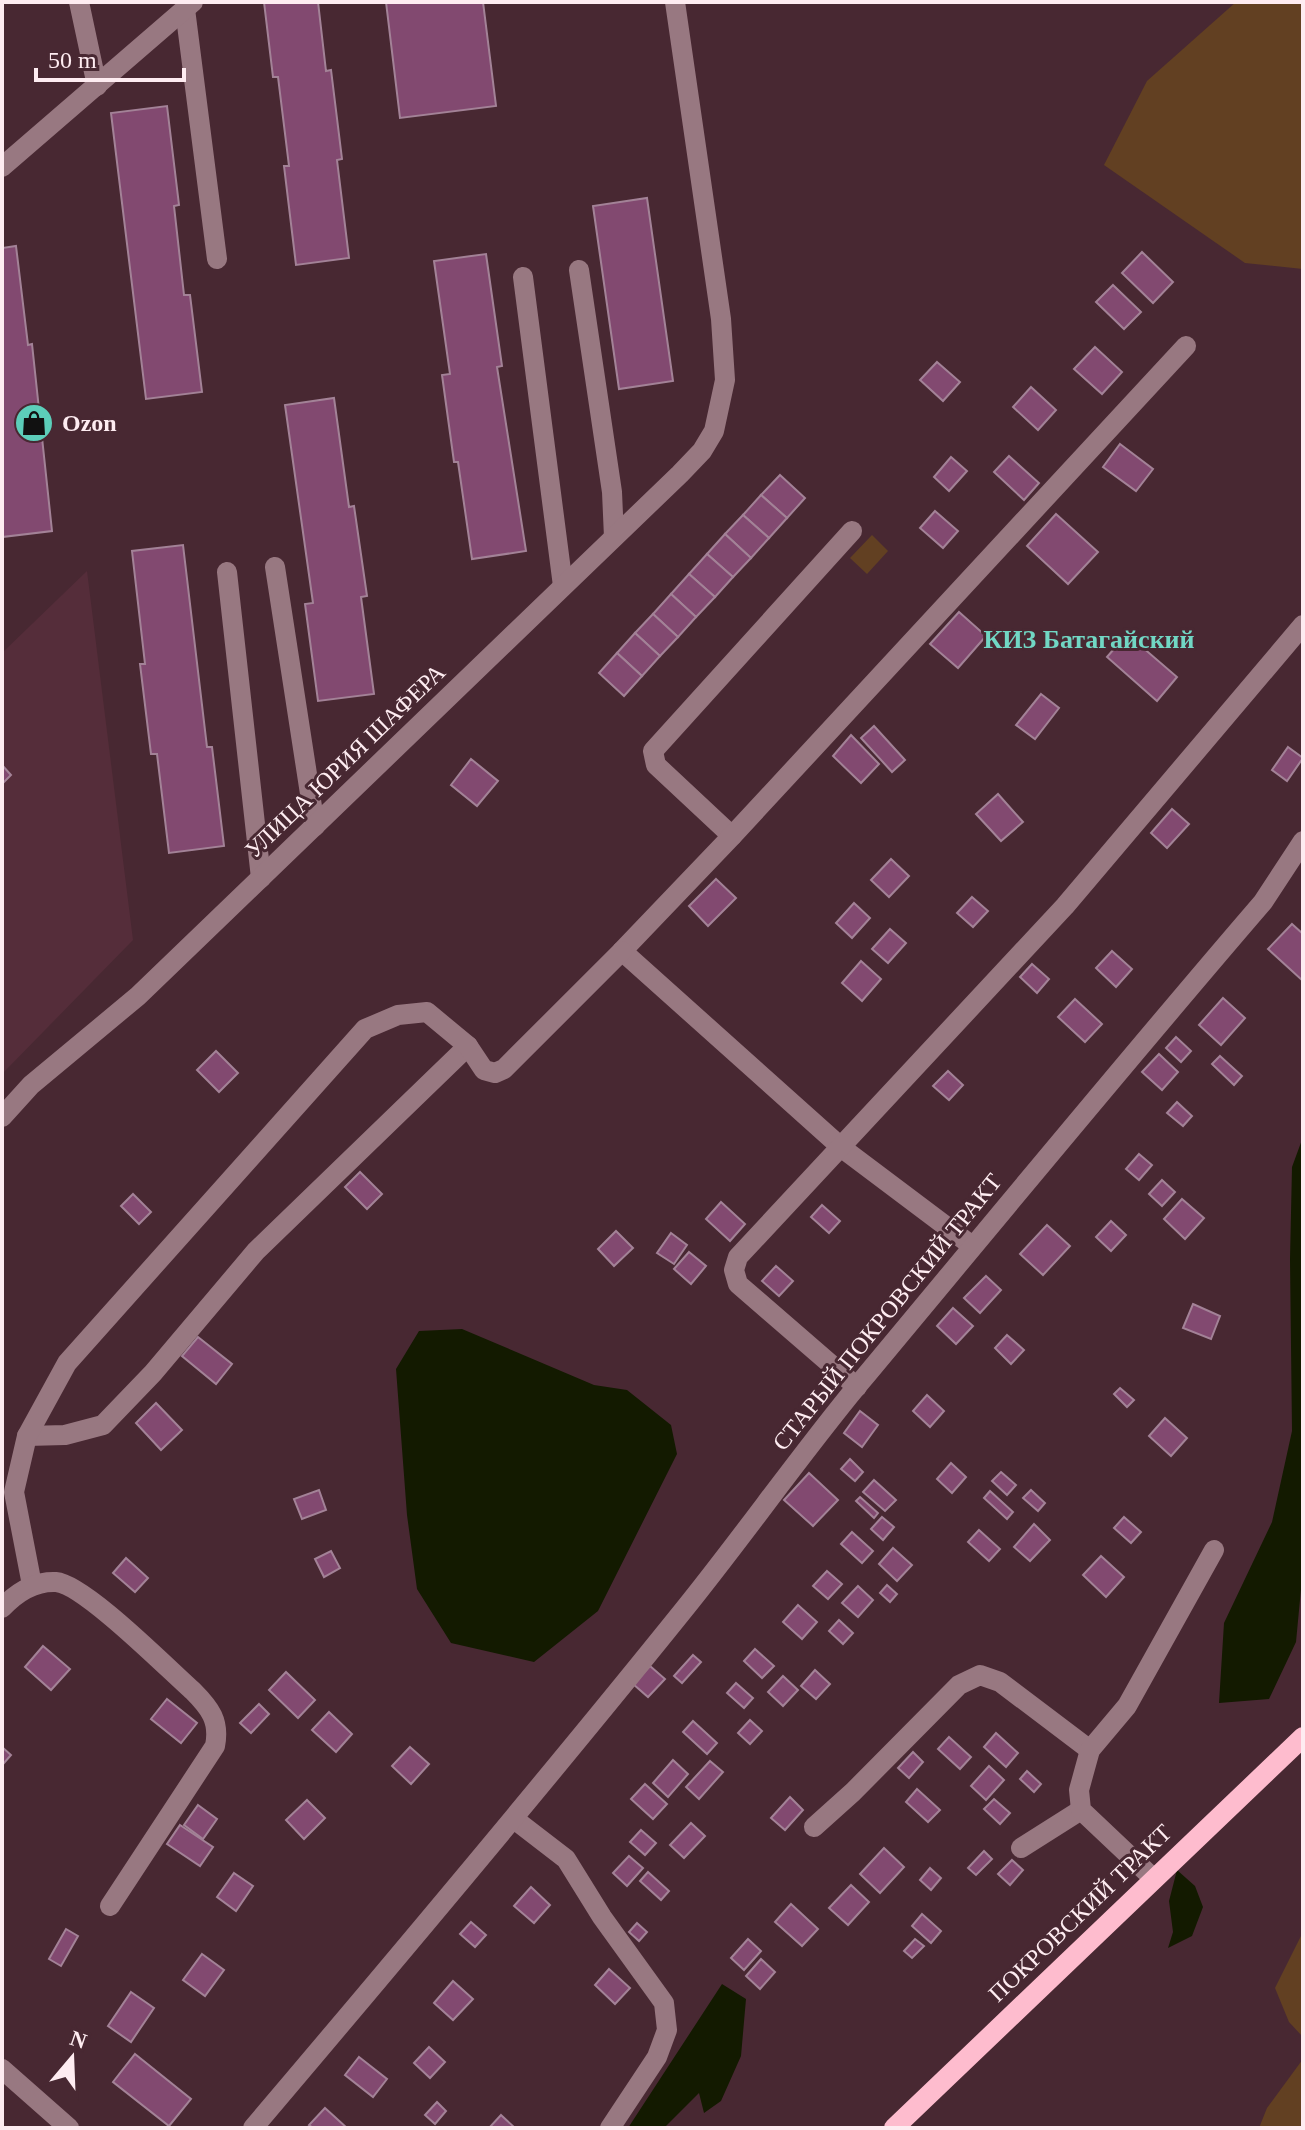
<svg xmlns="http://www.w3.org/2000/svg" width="1305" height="2130" font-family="Georgia,serif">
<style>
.built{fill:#552d3a}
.green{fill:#624022}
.water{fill:#131a00}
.building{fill:#824970;stroke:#a38297;stroke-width:2}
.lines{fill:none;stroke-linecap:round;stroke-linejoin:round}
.minor{stroke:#987881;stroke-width:20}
.major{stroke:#febcce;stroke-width:20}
.labels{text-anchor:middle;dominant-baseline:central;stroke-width:6;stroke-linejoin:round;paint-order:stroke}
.poi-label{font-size:24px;font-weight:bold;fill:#feecf1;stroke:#482832;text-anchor:start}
.street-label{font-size:24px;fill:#feecf1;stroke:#482832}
.neighbourhood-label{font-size:26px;font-weight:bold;fill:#71d7c4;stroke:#482832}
</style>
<rect width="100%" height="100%" fill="#482832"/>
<path class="built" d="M87,571L133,940L2,1074V653Z"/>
<g class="green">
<path d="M1236,2H1303V269L1245,263L1104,165L1147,81Z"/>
<path d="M872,535L888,551L867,574L850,558Z"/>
<path d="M1303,1932V2037L1289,2022L1275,1988Z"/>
<path d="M1303,2059V2128H1259L1267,2108Z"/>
</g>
<g class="water">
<path d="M1303,1137V1568L1296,1642L1269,1699L1219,1703L1224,1623L1272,1522L1292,1431L1290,1259L1292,1167Z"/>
<path d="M462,1329L594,1385L627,1390L671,1425L677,1454L598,1611L534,1662L451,1643L417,1589L407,1515L396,1369L419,1331Z"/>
<path d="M1177,1870L1195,1886L1203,1907L1192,1936L1168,1948L1173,1932L1169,1901Z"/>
<path d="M722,1984L746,1999L741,2056L721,2101L704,2113L699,2093L664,2128H628Z"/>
</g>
<g class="building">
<path d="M264,2H318L326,71L331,70L342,159L337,160L349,258L296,265L284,166H289L278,77H273Z"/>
<path d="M386,2H483L496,106L400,118Z"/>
<path d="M167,106L179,205L174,206L184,295H190L202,392L146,399L111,113Z"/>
<path d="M647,198L673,381L619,389L593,206Z"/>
<path d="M16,246L28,345L32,344L52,531L2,537V248Z"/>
<path d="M1142,252L1173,282L1153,303L1122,273Z"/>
<path d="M486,254L502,366L497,367L526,551L472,559L458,462H454L442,375L450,374L434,261Z"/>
<path d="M1113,285L1141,312L1124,329L1096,302Z"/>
<path d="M1095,347L1122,372L1102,394L1074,369Z"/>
<path d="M937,362L960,382L943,401L920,380Z"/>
<path d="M1031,387L1056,410L1038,430L1013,407Z"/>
<path d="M334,398L349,507L354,506L367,596L361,597L374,694L318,701L305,604L313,603L285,405Z"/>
<path d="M1120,444L1153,469L1136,491L1103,467Z"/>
<path d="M1009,456L1039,483L1024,500L994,472Z"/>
<path d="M951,457L967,471L949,491L934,477Z"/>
<path d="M780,475L805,498L787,518L761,495Z"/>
<path d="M761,495L787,518L769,538L743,515Z"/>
<path d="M935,511L958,531L943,548L920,528Z"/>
<path d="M1056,514L1098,552L1068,584L1027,546Z"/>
<path d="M743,515L769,538L751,558L725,534Z"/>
<path d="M725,534L751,558L733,577L707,554Z"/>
<path d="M183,545L207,747H212L224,846L169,853L157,754H151L140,664H145L132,551Z"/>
<path d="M707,554L733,577L715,597L689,574Z"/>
<path d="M689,574L715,597L696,617L671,594Z"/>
<path d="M671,594L696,617L678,637L653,614Z"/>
<path d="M959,612L986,636L958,668L930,644Z"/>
<path d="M653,614L678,637L660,656L635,633Z"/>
<path d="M635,633L660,656L642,676L617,653Z"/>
<path d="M1127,634L1177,677L1157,701L1107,657Z"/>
<path d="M617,653L642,676L624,696L599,673Z"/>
<path d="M1041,694L1059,708L1035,739L1016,725Z"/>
<path d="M874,726L905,760L892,772L861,738Z"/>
<path d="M851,735L879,764L861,783L833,756Z"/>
<path d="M1288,747L1303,758L1287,781L1272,770Z"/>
<path d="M471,759L498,781L477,806L451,785Z"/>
<path d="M2,765L11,775L2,784Z"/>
<path d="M998,794L1023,822L1001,841L976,814Z"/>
<path d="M1172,809L1189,824L1167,848L1151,833Z"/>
<path d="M891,859L909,876L889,897L871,880Z"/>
<path d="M716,879L736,898L708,926L689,906Z"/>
<path d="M972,897L988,911L973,927L957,913Z"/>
<path d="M854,903L870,918L852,938L836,923Z"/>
<path d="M1292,924L1303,934V981L1268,949Z"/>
<path d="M890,929L906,943L888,963L872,949Z"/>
<path d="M1112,951L1132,969L1116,987L1096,968Z"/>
<path d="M861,961L881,979L862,1001L842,983Z"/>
<path d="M1032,964L1049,979L1037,993L1020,977Z"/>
<path d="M1223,998L1245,1018L1221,1045L1199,1025Z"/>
<path d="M1075,999L1102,1024L1085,1042L1058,1017Z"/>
<path d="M1176,1037L1191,1051L1181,1062L1166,1048Z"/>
<path d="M216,1051L238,1073L219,1092L197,1070Z"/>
<path d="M1159,1054L1178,1072L1162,1090L1142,1072Z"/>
<path d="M1220,1056L1242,1076L1234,1085L1212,1064Z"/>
<path d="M948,1071L963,1085L949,1100L933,1086Z"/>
<path d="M1177,1102L1192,1116L1183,1126L1167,1113Z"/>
<path d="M1139,1154L1152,1165L1139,1180L1126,1169Z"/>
<path d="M360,1172L382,1194L367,1209L345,1187Z"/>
<path d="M1162,1180L1175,1192L1162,1206L1149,1194Z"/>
<path d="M133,1194L151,1212L139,1224L121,1206Z"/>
<path d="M1182,1199L1204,1218L1185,1239L1164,1219Z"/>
<path d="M721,1202L745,1224L730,1241L706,1219Z"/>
<path d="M822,1205L840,1221L829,1233L811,1217Z"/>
<path d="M1111,1221L1126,1235L1111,1251L1096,1237Z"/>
<path d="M1047,1225L1070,1246L1043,1275L1020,1254Z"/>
<path d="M616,1231L633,1248L614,1266L598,1249Z"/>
<path d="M671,1233L687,1245L674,1264L657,1253Z"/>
<path d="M689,1252L706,1266L691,1284L674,1269Z"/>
<path d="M776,1266L793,1281L779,1296L762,1281Z"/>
<path d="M986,1276L1001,1290L980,1313L964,1298Z"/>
<path d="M1193,1304L1220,1316L1211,1339L1183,1328Z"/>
<path d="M953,1308L973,1326L956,1344L937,1326Z"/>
<path d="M1007,1335L1024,1350L1011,1364L995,1348Z"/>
<path d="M198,1337L232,1364L216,1384L182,1356Z"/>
<path d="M1120,1388L1134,1400L1127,1407L1114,1394Z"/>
<path d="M927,1395L944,1411L930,1427L913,1411Z"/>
<path d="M156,1403L182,1430L161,1450L136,1423Z"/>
<path d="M860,1411L878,1425L862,1447L844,1433Z"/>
<path d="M1165,1418L1187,1438L1171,1456L1149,1436Z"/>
<path d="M850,1459L863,1472L855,1481L841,1469Z"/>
<path d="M951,1463L966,1477L952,1493L937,1479Z"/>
<path d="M1001,1472L1016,1485L1007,1495L992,1481Z"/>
<path d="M809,1473L838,1500L813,1526L784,1500Z"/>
<path d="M874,1480L896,1500L885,1511L863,1492Z"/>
<path d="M319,1490L326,1510L302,1519L294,1499Z"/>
<path d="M1031,1490L1045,1503L1038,1511L1023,1498Z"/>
<path d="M990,1491L1013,1512L1007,1519L984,1498Z"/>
<path d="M860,1497L878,1513L874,1518L856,1501Z"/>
<path d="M882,1517L894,1527L883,1540L871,1529Z"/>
<path d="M1124,1517L1141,1532L1131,1543L1114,1528Z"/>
<path d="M1034,1524L1050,1540L1030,1561L1014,1547Z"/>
<path d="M979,1530L1000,1549L989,1561L968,1542Z"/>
<path d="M852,1532L873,1551L862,1563L841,1544Z"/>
<path d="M893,1548L912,1565L897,1581L879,1564Z"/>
<path d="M331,1551L340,1568L324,1577L315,1559Z"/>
<path d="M1101,1556L1124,1577L1106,1597L1083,1575Z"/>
<path d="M126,1558L148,1578L135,1592L113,1573Z"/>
<path d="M827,1571L842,1584L828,1599L813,1586Z"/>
<path d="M887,1585L897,1594L890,1602L880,1593Z"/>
<path d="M858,1586L873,1600L858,1617L842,1603Z"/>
<path d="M798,1605L817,1622L802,1639L783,1622Z"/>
<path d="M839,1620L853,1633L843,1644L829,1631Z"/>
<path d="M43,1646L70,1669L51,1690L25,1667Z"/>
<path d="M755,1649L774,1666L762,1678L744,1661Z"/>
<path d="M693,1655L701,1662L682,1683L674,1676Z"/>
<path d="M650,1666L665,1679L648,1697L633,1684Z"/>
<path d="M815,1670L830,1684L816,1699L801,1686Z"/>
<path d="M286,1672L315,1700L298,1718L269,1690Z"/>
<path d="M783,1676L798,1690L783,1706L768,1692Z"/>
<path d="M736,1683L753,1698L744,1708L727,1693Z"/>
<path d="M167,1699L197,1723L181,1743L151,1719Z"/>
<path d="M259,1704L269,1714L251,1733L240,1723Z"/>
<path d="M329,1712L352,1734L336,1752L312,1730Z"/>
<path d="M750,1720L762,1731L750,1744L738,1733Z"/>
<path d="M693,1721L717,1743L707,1754L683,1732Z"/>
<path d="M996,1733L1018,1753L1006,1767L984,1747Z"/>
<path d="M949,1737L971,1757L960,1769L938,1749Z"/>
<path d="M2,1747L11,1755L4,1763L2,1761Z"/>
<path d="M410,1747L429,1764L411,1784L392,1766Z"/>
<path d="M913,1752L923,1762L909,1778L898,1768Z"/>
<path d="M673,1760L688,1774L668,1797L653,1783Z"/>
<path d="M710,1761L723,1772L699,1799L686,1787Z"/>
<path d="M989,1766L1004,1780L986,1800L971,1786Z"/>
<path d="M1027,1771L1041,1784L1034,1792L1020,1779Z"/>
<path d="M645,1784L667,1804L653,1819L631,1799Z"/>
<path d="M917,1789L940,1810L928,1822L906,1802Z"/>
<path d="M790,1797L803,1810L785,1830L771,1818Z"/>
<path d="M994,1799L1010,1813L1000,1824L984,1809Z"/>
<path d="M307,1800L325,1818L304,1839L286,1820Z"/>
<path d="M198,1805L217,1819L203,1839L184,1825Z"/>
<path d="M691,1823L705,1836L684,1858L670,1845Z"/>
<path d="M180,1825L213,1847L200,1866L167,1844Z"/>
<path d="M641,1830L656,1843L645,1855L630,1842Z"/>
<path d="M884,1848L904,1867L880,1893L860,1874Z"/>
<path d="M984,1851L992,1859L976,1875L968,1868Z"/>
<path d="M629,1856L643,1868L627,1886L613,1873Z"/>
<path d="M1012,1860L1023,1870L1010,1885L998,1874Z"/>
<path d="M930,1868L941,1878L931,1890L920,1880Z"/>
<path d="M648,1872L669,1891L661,1900L640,1881Z"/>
<path d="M234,1873L253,1886L236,1911L217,1897Z"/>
<path d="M851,1885L869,1902L848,1925L829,1908Z"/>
<path d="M531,1887L550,1905L534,1923L514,1906Z"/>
<path d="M791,1904L818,1929L802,1946L775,1922Z"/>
<path d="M922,1914L941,1931L931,1943L912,1926Z"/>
<path d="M471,1922L486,1935L475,1947L460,1934Z"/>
<path d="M637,1923L647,1932L639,1941L629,1932Z"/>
<path d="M66,1929L78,1936L61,1966L49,1959Z"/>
<path d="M748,1939L761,1951L744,1970L731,1958Z"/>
<path d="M915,1939L924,1946L912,1958L904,1951Z"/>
<path d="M202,1954L224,1970L205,1996L183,1980Z"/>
<path d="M761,1959L775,1972L760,1989L746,1976Z"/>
<path d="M609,1969L630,1988L615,2004L595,1985Z"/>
<path d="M453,1981L473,1999L453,2020L434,2003Z"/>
<path d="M131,1992L154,2008L131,2042L108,2026Z"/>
<path d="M429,2047L445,2062L430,2078L414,2063Z"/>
<path d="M135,2054L191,2099L169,2126L113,2082Z"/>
<path d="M359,2057L387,2079L373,2097L345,2075Z"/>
<path d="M437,2102L446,2111L435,2124L425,2115Z"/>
<path d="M325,2108L347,2128H313L309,2125Z"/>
<path d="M501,2115L515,2128H489Z"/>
</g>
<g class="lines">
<g class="minor">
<path d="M79,2L97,86"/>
<path d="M185,9L217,259"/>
<path d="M2,167L193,2"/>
<path d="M579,270L612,492L614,537"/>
<path d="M523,277L563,586"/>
<path d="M275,567L315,826"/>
<path d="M227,572L261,878"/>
<path d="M732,836L656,765L653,751L852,531"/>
<path d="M2,1117L31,1085L138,996L680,474L702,451L714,431L725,380L721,319L675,2"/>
<path d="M971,1245L842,1148L622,951L732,836L1186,346"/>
<path d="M857,1387L738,1284L734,1270L738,1257L1065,906L1303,625"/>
<path d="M27,1436L65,1435L103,1425L153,1373L256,1251L468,1046"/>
<path d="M32,1585L14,1492L27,1436L67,1363L365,1029L398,1015L427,1012L468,1046L484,1070L495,1073L504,1069L622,951"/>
<path d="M2,1608C16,1593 34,1581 56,1582C84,1584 168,1669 193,1691C210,1708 220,1721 215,1746L110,1906"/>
<path d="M514,1819L566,1859L602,1917L664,2003L667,2030L657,2057L610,2128"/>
<path d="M814,1827L853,1792L959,1685L980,1675L1000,1682L1090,1750"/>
<path d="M1021,1848L1081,1810"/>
<path d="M1154,1879L1081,1810L1079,1790L1090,1750L1127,1706L1214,1550"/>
<path d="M2,2069L69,2128"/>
<path d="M253,2128C398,1957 542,1786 682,1612C742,1538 797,1459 858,1385C993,1223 1126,1061 1263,902L1303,841"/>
</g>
<path class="major" d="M894,2128L1303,1737"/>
</g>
<defs>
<symbol id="shop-disc" viewBox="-11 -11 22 22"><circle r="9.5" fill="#5cceba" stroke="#482832"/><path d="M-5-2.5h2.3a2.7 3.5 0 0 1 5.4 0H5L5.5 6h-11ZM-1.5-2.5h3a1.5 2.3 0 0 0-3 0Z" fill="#111"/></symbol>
</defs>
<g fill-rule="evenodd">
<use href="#shop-disc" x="12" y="401" width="44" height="44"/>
</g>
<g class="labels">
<g class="poi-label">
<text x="62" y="423">Ozon</text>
</g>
<g class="street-label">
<text transform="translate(345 761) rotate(-44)">УЛИЦА ЮРИЯ ШАФЕРА</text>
<text transform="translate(887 1312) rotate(-51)">СТАРЫЙ ПОКРОВСКИЙ ТРАКТ</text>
<text transform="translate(1080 1913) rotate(-44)">ПОКРОВСКИЙ ТРАКТ</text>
</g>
<g class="neighbourhood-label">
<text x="1089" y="639">КИЗ Батагайский</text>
</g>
</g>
<rect width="1305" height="2130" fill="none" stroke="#feecf1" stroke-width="8"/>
<g transform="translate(72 2058) rotate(19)" stroke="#482832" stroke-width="6" paint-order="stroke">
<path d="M0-6L14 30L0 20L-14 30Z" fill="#feecf1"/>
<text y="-12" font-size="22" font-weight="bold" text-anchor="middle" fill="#feecf1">N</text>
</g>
<path d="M36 68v12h148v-12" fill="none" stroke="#feecf1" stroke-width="4"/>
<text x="48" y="68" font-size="24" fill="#feecf1" stroke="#482832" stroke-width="6" paint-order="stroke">50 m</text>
</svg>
